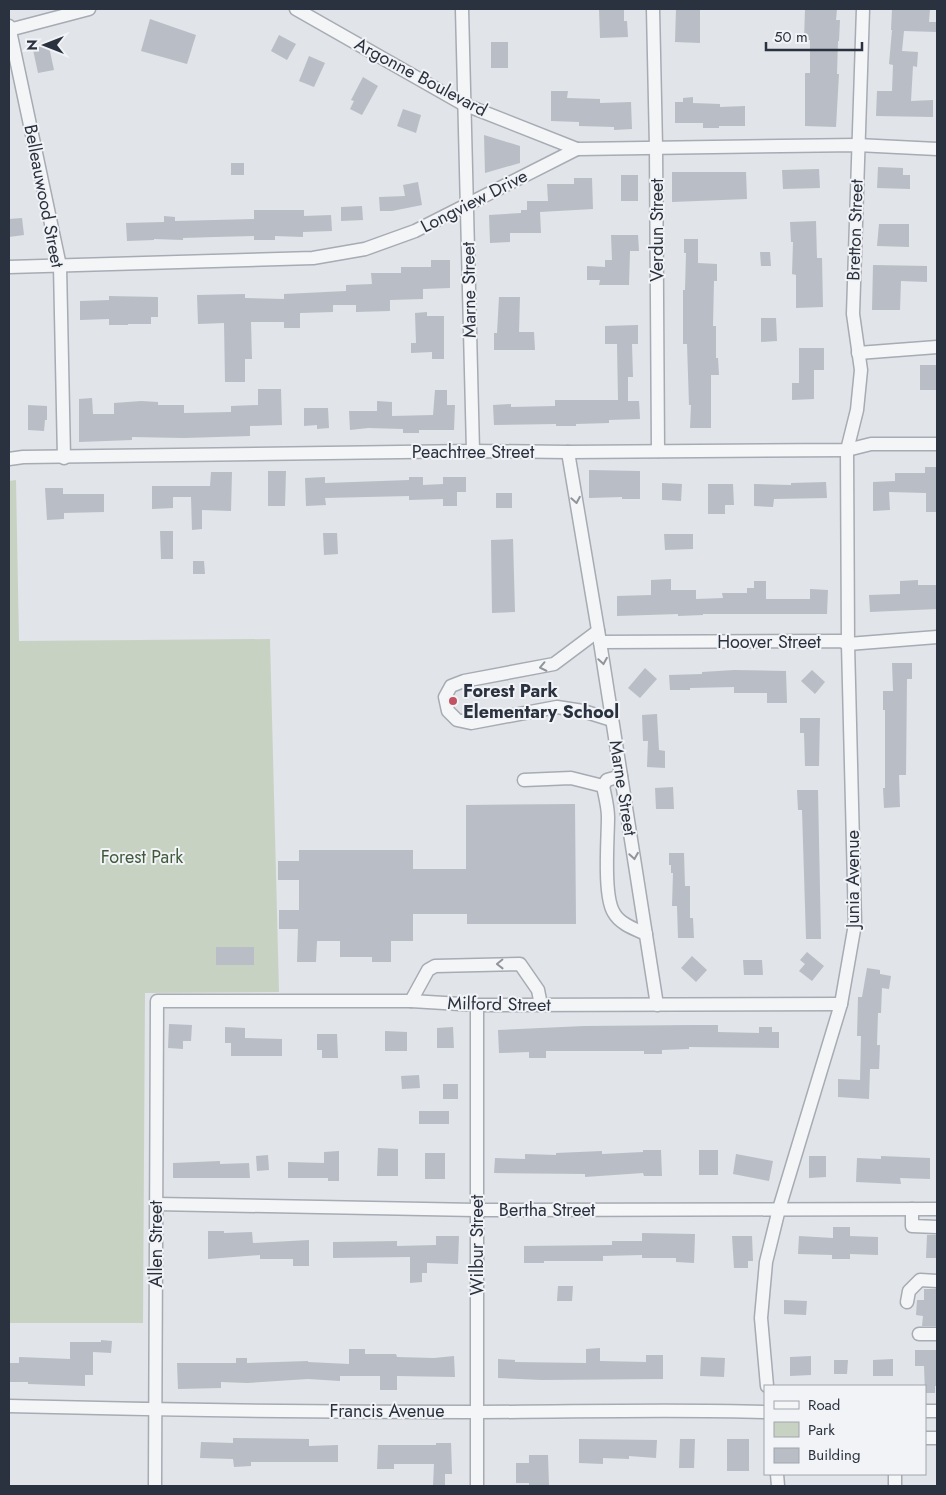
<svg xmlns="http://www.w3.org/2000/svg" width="946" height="1495" font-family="Jost,sans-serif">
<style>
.green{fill:#c7d2c3}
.building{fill:#b9bdc5}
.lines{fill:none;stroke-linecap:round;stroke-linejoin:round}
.minor-casing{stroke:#a7abb3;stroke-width:15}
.minor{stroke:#f4f5f7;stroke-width:12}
.oneway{stroke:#90949b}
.poi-dot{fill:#c25261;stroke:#f1f3f6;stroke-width:2}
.labels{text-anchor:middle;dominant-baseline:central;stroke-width:4;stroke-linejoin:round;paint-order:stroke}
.street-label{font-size:18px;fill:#2b323f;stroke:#f1f3f6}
.poi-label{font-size:18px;font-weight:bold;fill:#2b323f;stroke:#f1f3f6;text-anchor:start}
.park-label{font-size:18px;fill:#3f593a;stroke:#f1f3f6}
</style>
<rect width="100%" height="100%" fill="#e1e4e9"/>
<path class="green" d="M16,480L19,641L270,639L279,992L145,993L143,1323H9V481Z"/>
<g class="building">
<path d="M599,9H624V21H627L628,37L600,38Z"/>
<path d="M676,9H700V43L675,42Z"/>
<path d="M805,9H837L836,20H840L839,41H838L837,74H839L836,127L805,126V73H810V40H804Z"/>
<path d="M892,9H930L929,22H937V32L904,31L902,51L918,52L917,67L913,66L911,101L933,100V117L876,116L877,91H892L893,65L889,64L892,30H891Z"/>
<path d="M150,19L196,35L187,64L141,51Z"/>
<path d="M279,35L296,44L287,60L271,51Z"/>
<path d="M48,42L54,70L38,73L32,45Z"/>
<rect x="491" y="42" width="17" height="26"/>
<path d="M309,56L325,63L314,87L299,81Z"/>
<path d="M363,77L378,86L362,115L350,109L354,101L351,100Z"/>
<path d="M551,91H568L567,98L600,99V103L631,102L632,129L614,130V127L579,126V122L551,121Z"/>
<path d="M693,97V103L720,104V107L745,106V126H719V128H703V123H675V102H683V98Z"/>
<path d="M403,109L421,115L416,133L397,126Z"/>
<path d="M484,135L520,146V163L485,173Z"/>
<rect x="231" y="163" width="13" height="12"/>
<path d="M878,167L903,168V175H910V189L877,188Z"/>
<path d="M819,169L820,188L783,189L782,170Z"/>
<path d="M672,172H746L747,199L672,202Z"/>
<rect x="621" y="175" width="17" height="26"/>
<path d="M574,178H592L593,209L540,212L541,233H510V242L490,243L489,215L521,213V210H527V201H548L547,184H574Z"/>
<path d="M418,182L422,205L392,211H380L379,197L405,196L403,185Z"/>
<path d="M362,206L363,220L341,221V207Z"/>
<path d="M254,210H304V216L331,215L332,231L303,232V237L275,236V240H254V236L215,237L183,238V240L154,239V240L127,241L126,223L164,222V216L175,217V221L254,219Z"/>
<path d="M22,218L24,235L9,237V219Z"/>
<path d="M816,221L817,258H822L823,307L796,308V275L792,274L793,242H791L790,222Z"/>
<path d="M879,224H909V247L877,246Z"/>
<path d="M611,235H638L639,251H630L629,285H599L600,280H587V266L605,267V260H612Z"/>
<path d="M684,239H698V263L717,264V281H714L713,326H716V358H718L719,375H711V428H690L691,405H689L687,344H683V290H685L686,253H684Z"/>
<path d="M760,252H770L771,266H761Z"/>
<path d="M431,260H450V288L423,289V299L390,300V311L356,312V305H333V312L300,313V328H284V322H251L252,359H245V382H225L224,323L198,324L197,295L245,294V298L284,299V294L346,291V285L372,284L371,273H401V267H431Z"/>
<path d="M873,265L927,266V282L901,281L900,310H872Z"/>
<path d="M109,296L158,297V317H151V324H128V325H109V319L80,320V301L109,300Z"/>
<path d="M499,297H520L519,332H534L535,350H494V333H497Z"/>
<path d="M427,312V316H444V359H432V352L411,353V343H416L415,313Z"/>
<path d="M761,318H776L777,341L761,342Z"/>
<path d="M638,325V344H632L633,377H628V401H639L640,419L609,420V423L576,424V426H556V424L494,425L493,405L511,404V407L555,406V400H618L617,344H605V326Z"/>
<path d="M799,348H824V370H814V399L792,400V383H799Z"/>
<rect x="920" y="365" width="17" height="25"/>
<path d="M258,389H281L282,425L250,426V436L184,438L132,437V440L79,442V399L92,398L93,414H114V403L141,401L158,402V405H184V413L231,412V406L258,405Z"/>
<path d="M435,390H447V405H455L454,430H419V433H403V429L368,428L350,430L349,411H377V401L392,402V416L433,415Z"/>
<path d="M28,405L47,406V420H45L44,431L28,430Z"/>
<path d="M304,408H328L329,428L317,429V425L304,426Z"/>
<path d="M925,467H937V512H926V493L889,492L890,510L873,511V482L895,481V473H925Z"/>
<path d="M589,470L640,471V499H622V497L589,498Z"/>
<path d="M268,471H286L285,506H268Z"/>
<path d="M211,472H232L231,511L202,510V529L192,530L191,497H173V508L152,509V486H210Z"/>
<path d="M325,477V483L409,480V477H423V485L443,484V477H466V492H457V506H443V499L409,500V496L325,498L326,505L306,506L305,478Z"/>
<path d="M826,482L827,498L774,499L773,507L754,506V484L791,485V483Z"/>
<path d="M662,483L682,484L681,501L662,500Z"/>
<path d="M708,484H733L734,505H725V514H708Z"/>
<path d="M45,488H63V494H104V512L64,513V519L47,520Z"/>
<rect x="496" y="493" width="16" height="15"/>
<path d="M160,531H173V559H161Z"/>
<path d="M323,533H337L338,554L324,555Z"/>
<path d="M664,534H693V549L665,550Z"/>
<path d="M513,539L515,612L492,613L491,540Z"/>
<path d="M193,561H204L205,574H193Z"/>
<path d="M671,579V590H696V599L723,598L722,593H747V588H754V581H766V599H810V589L828,590L827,614H703V615L678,616V614L617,616V596L651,595V580Z"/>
<path d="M918,580V585H937V609L870,612L869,595L900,594V581Z"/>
<path d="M892,663H912V679H907L906,775H899L900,807L884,808L883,788H885V710H883V691H893Z"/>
<path d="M645,668L657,679L640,698L628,688Z"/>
<path d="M734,670L786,671L787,703H767V693H734V687L690,688V690H670L669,675L702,674V672Z"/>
<path d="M812,670L825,682L815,694L801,681Z"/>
<path d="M657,714L659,750L665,751V768L647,767L648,741H643L642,715Z"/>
<path d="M800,718H820L819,766H805L804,733H800Z"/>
<path d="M673,787L674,809H656L655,788Z"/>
<path d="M797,790H818L821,939H806L802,810H798Z"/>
<path d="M575,804L576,924H467V914H413V941H391V962H372V957H340V941H317L316,962H297L298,929H279V910H299V880H278V861H299V850H413V869H466V805Z"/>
<path d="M669,853H684L685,886H690V918H693L694,938H678L677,906H672L673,873H671V865H669Z"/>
<rect x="216" y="947" width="38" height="18"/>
<path d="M807,952L824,966L812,981L799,971L805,964L800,960Z"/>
<path d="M692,956L707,970L696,982L681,968Z"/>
<path d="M743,960H762L763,975H744Z"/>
<path d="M867,968L880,970V974L891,976L889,989L882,988L881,1013H878L877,1045H880L879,1069H870L869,1099L838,1097V1079L860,1080L861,1036H857L858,997H862Z"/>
<path d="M169,1024L192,1025L191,1041H183V1049L168,1048Z"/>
<path d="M694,1025H718V1032L759,1033V1027H772V1032H779V1048L689,1047V1049L662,1050V1054H644V1051H546V1058H529V1052L499,1053L498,1030L584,1026Z"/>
<path d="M225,1027L245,1028V1038L282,1039V1056H231V1043H225Z"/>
<path d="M453,1027L454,1048H437V1028Z"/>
<path d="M385,1031L407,1032V1051H385Z"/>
<path d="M317,1034H337L338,1058H322V1050H317Z"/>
<path d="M419,1075L420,1088L402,1089L401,1076Z"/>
<rect x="443" y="1084" width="15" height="15"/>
<rect x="419" y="1111" width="30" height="13"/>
<path d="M378,1148L398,1149V1176H377Z"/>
<path d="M643,1150H661L662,1176H644L643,1173L585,1177V1174L494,1173L495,1158L525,1159V1154L556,1155V1153L602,1151V1154L643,1152Z"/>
<rect x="699" y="1150" width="19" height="25"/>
<path d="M339,1151V1181H328V1178H288V1162L324,1163V1152Z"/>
<rect x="425" y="1153" width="20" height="26"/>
<path d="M736,1154L773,1161L769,1181L733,1174Z"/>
<path d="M268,1155L269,1170L257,1171L256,1156Z"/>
<path d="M809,1156H826V1177L809,1178Z"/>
<path d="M881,1156L930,1158V1179L900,1178L901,1184L856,1182L857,1158L881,1159Z"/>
<path d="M220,1161V1164L249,1163L250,1178H173V1163Z"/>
<path d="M833,1227H850V1236L878,1237V1255L850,1254V1259H832V1255L798,1254L799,1236L833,1238Z"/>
<path d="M208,1231H224V1233L252,1232L253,1243L309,1240V1266H293V1259H260V1255L208,1259Z"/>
<path d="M642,1233L695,1234L694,1263L676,1262V1258H642V1255L603,1256V1261H544V1263H524V1246L612,1245V1241H642Z"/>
<path d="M927,1235H937V1258H926Z"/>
<path d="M436,1236H459L458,1264L427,1263V1273H422V1282L410,1283V1257L333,1258V1242L397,1241V1246L436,1245Z"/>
<path d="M732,1236H752L753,1261H748V1268H734Z"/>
<path d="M558,1286H573L572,1301H557Z"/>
<path d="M924,1289H937V1326H922L923,1316L916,1315L917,1300H924Z"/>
<path d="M784,1300L807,1301L806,1315L784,1314Z"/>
<path d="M101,1340L112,1341L111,1353L93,1352V1375H85V1386L28,1384V1382H9V1363H19V1357L70,1359V1342H101Z"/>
<path d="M600,1348V1361L646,1362V1355H663V1379L542,1380L498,1378V1359L515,1360V1362L586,1363V1349Z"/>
<path d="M349,1349H365V1354H396L397,1357L434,1358L454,1356L455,1377L397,1376V1390H380V1376H340V1381L308,1379L247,1383L221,1382V1388L178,1389L177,1363H236V1358H247V1363L308,1361V1362L349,1364Z"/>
<path d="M915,1350H937V1386H935V1393H925L924,1366H915Z"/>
<path d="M811,1356V1375L790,1376V1357Z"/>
<path d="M701,1357L725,1358L724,1377L700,1376Z"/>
<path d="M893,1359V1376H873V1360Z"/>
<path d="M834,1360H848L847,1374H834Z"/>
<path d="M233,1438L309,1439V1446L338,1445V1462H251V1466L234,1467L233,1459L200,1458L201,1442L233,1443Z"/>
<path d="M579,1439L657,1440L656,1458L629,1456V1459L603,1458V1464L579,1463Z"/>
<path d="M680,1439H695L694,1468H679Z"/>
<rect x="727" y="1439" width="22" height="32"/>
<path d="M436,1443H451L452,1474H445V1486H433L434,1464H394V1469H377L378,1445H436Z"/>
<path d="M529,1455H548L549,1486H529V1483H516V1463H529Z"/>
</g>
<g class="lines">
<defs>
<g id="minor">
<path d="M296,9L463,104L577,149"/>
<path d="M462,9L473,451"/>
<path d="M653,9L656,147L658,451"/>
<path d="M9,26L60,266L64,458"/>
<path d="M9,30L89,9"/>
<path d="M9,267L313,258L365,249L415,231L577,149L857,145L937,149"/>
<path d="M858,353L937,347"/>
<path d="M568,452L600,642L657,1005"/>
<path d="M9,459L23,457L473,451L568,452L847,450L871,444H937"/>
<path d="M598,631L554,664L464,681L451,686L445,697L448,711L457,720L471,723L557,707L583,711L612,720"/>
<path d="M600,642L841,641L848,644L937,637"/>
<path d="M621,776L607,780L603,786C605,796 608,807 608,817C608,839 603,896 614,913C620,924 635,929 646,934"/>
<path d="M524,780L571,778L603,786"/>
<path d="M411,1001L428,970L435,966L520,964L538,990L541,1005"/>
<path d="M156,1204L476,1210L937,1209"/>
<path d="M912,1209V1226L937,1227"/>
<path d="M907,1302L909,1291L920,1280L937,1281"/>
<path d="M919,1334H937"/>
<path d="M767,1386L761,1318L766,1262L779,1209L841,1004L855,924L848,644L847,450L857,410L861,370L853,314L863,9"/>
<path d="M9,1406C164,1410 320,1412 476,1412C572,1412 668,1409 765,1412"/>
<path d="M925,1411H937"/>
<path d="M925,1438H937"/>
<path d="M777,1474L778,1486"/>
<path d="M895,1474V1486"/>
<path d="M155,1486L157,1001H411L477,1005L841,1004"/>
<path d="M477,1486V1005"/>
</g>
</defs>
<use href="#minor" class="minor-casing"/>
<use href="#minor" class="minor"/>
</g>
<defs><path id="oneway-chevron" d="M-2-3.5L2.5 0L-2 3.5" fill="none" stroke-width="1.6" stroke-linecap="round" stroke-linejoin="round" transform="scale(1.25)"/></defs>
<g class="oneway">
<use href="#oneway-chevron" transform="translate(576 500) rotate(80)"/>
<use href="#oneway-chevron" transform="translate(603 661) rotate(81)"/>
<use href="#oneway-chevron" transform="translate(543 667) rotate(168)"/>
<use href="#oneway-chevron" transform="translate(634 856) rotate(81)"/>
<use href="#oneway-chevron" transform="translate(500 964) rotate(179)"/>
</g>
<circle class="poi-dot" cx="453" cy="701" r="5"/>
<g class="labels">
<g class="street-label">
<text transform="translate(421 77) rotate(28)">Argonne Boulevard</text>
<text transform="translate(44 196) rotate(79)">Belleauwood Street</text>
<text transform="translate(474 201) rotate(-27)">Longview Drive</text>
<text transform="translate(657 230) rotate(-90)">Verdun Street</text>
<text transform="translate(855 230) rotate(-88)">Bretton Street</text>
<text transform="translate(469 290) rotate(-91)">Marne Street</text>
<text x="473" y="452">Peachtree Street</text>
<text x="769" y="642">Hoover Street</text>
<text transform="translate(623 788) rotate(81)">Marne Street</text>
<text transform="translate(853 879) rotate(-90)">Junia Avenue</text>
<text transform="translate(499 1004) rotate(1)">Milford Street</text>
<text x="547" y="1210">Bertha Street</text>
<text transform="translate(156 1244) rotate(-90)">Allen Street</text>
<text transform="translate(477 1245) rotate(-90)">Wilbur Street</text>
<text x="387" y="1411">Francis Avenue</text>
</g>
<g class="poi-label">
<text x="463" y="691">Forest Park<tspan x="463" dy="21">Elementary School</tspan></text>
</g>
<g class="park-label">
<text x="142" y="857">Forest Park</text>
</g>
</g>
<rect width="946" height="1495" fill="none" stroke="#2b323f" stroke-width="20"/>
<rect x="764" y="1385" width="162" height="90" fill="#f1f3f6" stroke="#a2a6ad"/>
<rect x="774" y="1401" width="25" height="8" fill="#f4f5f7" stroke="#a2a6ad"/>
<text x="808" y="1410" font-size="15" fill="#2b323f">Road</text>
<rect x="774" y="1422" width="25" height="15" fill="#c7d2c3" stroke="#a2a6ad"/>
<text x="808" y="1435" font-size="15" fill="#2b323f">Park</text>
<rect x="774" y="1448" width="25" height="15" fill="#b9bdc5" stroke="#a2a6ad"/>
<text x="808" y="1460" font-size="15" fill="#2b323f">Building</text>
<g transform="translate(45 45) rotate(270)" stroke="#f1f3f6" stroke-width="4" paint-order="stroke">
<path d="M0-4L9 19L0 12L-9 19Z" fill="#2b323f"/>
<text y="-8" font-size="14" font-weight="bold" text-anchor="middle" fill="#2b323f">N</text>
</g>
<path d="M766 42v8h96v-8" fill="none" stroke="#2b323f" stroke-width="2.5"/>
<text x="774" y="42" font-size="15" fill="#2b323f" stroke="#f1f3f6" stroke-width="4" paint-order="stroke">50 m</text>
</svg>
